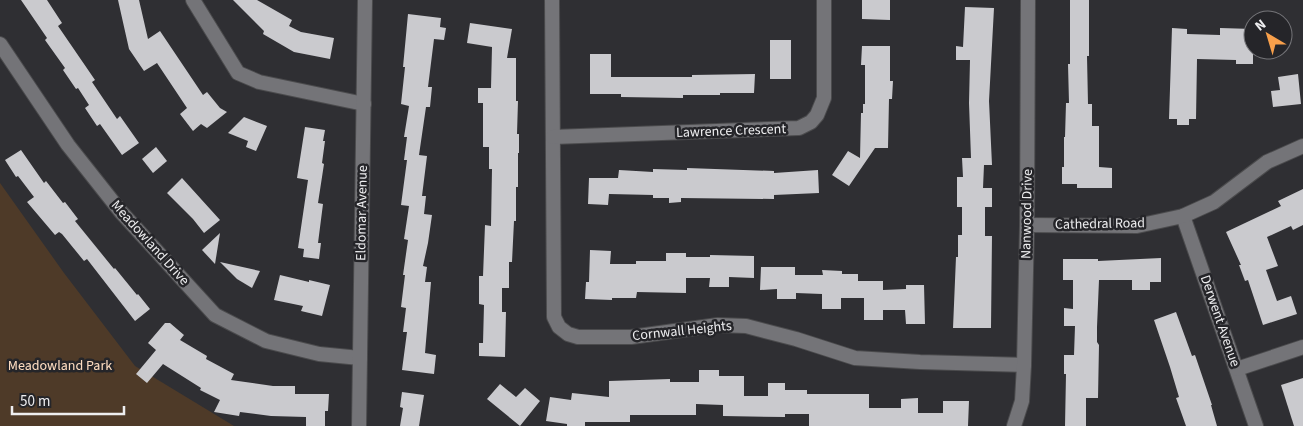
<svg xmlns="http://www.w3.org/2000/svg" width="1303" height="426" font-family="'Source Sans 3',sans-serif">
<style>
.green{fill:#4e3a28}
.building{fill:#cacace}
.lines{fill:none;stroke-linecap:round;stroke-linejoin:round}
.minor-casing{stroke:#4b4b4d;stroke-width:16}
.minor{stroke:#747478;stroke-width:14}
.labels{text-anchor:middle;dominant-baseline:central;stroke-width:5;stroke-linejoin:round;paint-order:stroke}
.street-label{font-size:14px;fill:#eeeef0;stroke:#252529}
.park-label{font-size:14px;fill:#feddc1;stroke:#252529}
</style>
<rect width="100%" height="100%" fill="#2f2f33"/>
<path class="green" d="M0,183L64,273L135,366L234,426H0Z"/>
<g class="building">
<path d="M21,0H47L62,23L58,26L95,80L92,82L117,119L120,116L139,143L122,155L100,124L97,126L85,108L89,105L78,88L76,89L63,70L65,68L45,40L47,38Z"/>
<path d="M118,0H139L148,39L160,31L203,95L207,92L220,108L227,112L207,128L201,124L193,131L180,114L187,108L157,63L144,71L129,49Z"/>
<path d="M233,0H257L292,20L289,26L301,32L334,38L330,59L294,52L263,34L264,31Z"/>
<path d="M862,0H890V20L862,19Z"/>
<path d="M1070,0H1089V56H1087L1088,104H1092V126H1099V167L1112,168V188H1077V184H1062V167H1064V137H1065L1066,103H1069L1068,64H1070Z"/>
<path d="M965,7L994,8L989,101L992,165H984L983,188H992V207H985V236H992L991,328H953L956,257H958V235H962V207H957V177H963L962,158H971L969,103L970,60H956V46L963,47Z"/>
<path d="M408,14L441,18L440,27L446,28L444,40L434,39L428,87H432L430,107H426L419,155L427,156L422,196H426L424,214L432,215L428,243L423,266L427,267L425,282H431L425,353L436,355L434,374L402,370L407,332H403L406,308L401,307L405,275H403L408,240L404,239L409,206L401,205L407,160H404L407,137H404L409,106L401,104L405,67H403Z"/>
<path d="M470,23L512,29L507,58H516V101H518L517,134H519V153H518V187H516V221H514L512,262H509V288H502V312H506L505,357L479,356V343H483L484,305L479,304V276H483L485,225L491,226L492,169H489V147H483V103H478V88H491L492,47L467,43Z"/>
<path d="M1172,28L1187,29V34L1220,35V28L1253,29V64H1236V60L1197,59L1196,119H1189V125H1177V119H1169Z"/>
<rect x="770" y="40" width="21" height="39"/>
<path d="M862,46H890V81H893L892,99H889L888,148H875L849,186L832,175L848,151L860,158L861,113H863V104H865V65H861Z"/>
<path d="M590,54H611V77H692V75L755,74L754,93H720V95H683V98L621,97V94H590Z"/>
<path d="M1298,74L1301,104L1273,107L1271,91L1280,90L1278,77Z"/>
<path d="M244,117L267,126L256,151L246,147L248,141L228,133Z"/>
<path d="M305,127L325,130L323,141H325L322,163L324,164L318,203L323,204L318,243H321L319,259L303,257L304,249L298,248L308,180L297,178Z"/>
<path d="M156,147L167,161L153,173L142,159Z"/>
<path d="M21,150L44,183L46,181L63,203L65,202L78,219L75,221L114,269L115,268L137,295L138,294L150,309L135,321L87,259L84,261L62,234L59,232L55,235L27,202L34,197L18,176L16,177L5,160Z"/>
<path d="M687,168L774,171V173L818,170L819,193L774,195V199L681,198V202L669,203V198H653V195L609,194L608,205L588,204L589,178H618L619,170L653,172V169L687,170Z"/>
<path d="M182,178L220,220L204,233L193,219L167,193Z"/>
<path d="M1303,189V225L1293,230L1291,226L1267,237L1278,266L1266,270L1277,301L1291,296L1297,314L1263,325L1248,280L1245,281L1239,265H1241L1226,232L1281,206L1278,201Z"/>
<path d="M220,233L215,264L202,250Z"/>
<path d="M590,250L611,251L610,264H636V261H666V253H686V257H710V255L754,256V278L729,277V287H709L710,278H686V293L637,292L636,298H612V300L585,299L586,282H589Z"/>
<path d="M1161,258V282H1150V290H1132V280H1099L1097,327V342L1099,345L1098,398H1086V426H1065L1066,374H1064V355H1074L1075,326H1064V308L1073,309V280H1063V259H1098V261Z"/>
<path d="M220,262L260,271L252,288L237,279Z"/>
<path d="M761,267H795V275H823L822,270L842,271V274H858V281H883V290L906,289V285H924L925,324H906L905,310H883V320H864V298H841V309H822V294L796,293V299H777V289L760,290Z"/>
<path d="M280,275L309,282V280L330,285L322,316L301,311L303,306L274,300Z"/>
<path d="M1176,312L1192,356L1195,355L1212,405H1211L1217,426H1186L1176,398L1179,397L1170,367L1154,320Z"/>
<path d="M165,323H170L184,335L180,340L207,356L206,359L234,374L231,380L273,386H295V394H329L328,411H325V426H306V417L271,416L240,412L239,416L214,412L220,400L200,390L201,388L163,364L147,383L136,374L156,350L148,343Z"/>
<path d="M699,370H719V376H744V396H768V383H785V390H807V394H869V408H901V399L918,398V413H943V401H969L968,426H809V414H785V417L723,416V405L696,404V415H630V422H585V426H567V424L546,421L550,397L571,400L572,393L609,397V381L670,379V382H699Z"/>
<path d="M1303,378V426H1294L1281,385Z"/>
<path d="M500,384L516,397L525,388L540,401L520,426L487,399Z"/>
<path d="M402,392L424,395L419,426H400L403,408L400,407Z"/>
</g>
<g class="lines">
<defs>
<g id="minor">
<path d="M193,0L238,73L259,82L364,104"/>
<path d="M552,0L554,317L559,327L568,334L578,337H631L718,325L746,326L796,339L855,358L920,362L1024,365"/>
<path d="M0,44L68,145L121,212L215,315L266,341L319,354L360,358"/>
<path d="M553,137L799,128L811,122L817,115L824,98V0"/>
<path d="M1183,216L1256,426"/>
<path d="M1027,225L1137,226L1183,216L1214,202L1267,162L1303,146"/>
<path d="M1237,369L1303,347"/>
<path d="M359,426L365,0"/>
<path d="M1014,426L1022,401L1024,365L1027,225L1028,0"/>
</g>
</defs>
<use href="#minor" class="minor-casing"/>
<use href="#minor" class="minor"/>
</g>
<g class="labels">
<g class="street-label">
<text transform="translate(731 131) rotate(-2)">Lawrence Crescent</text>
<text transform="translate(362 213) rotate(-89)">Eldomar Avenue</text>
<text transform="translate(1027 214) rotate(-89)">Nanwood Drive</text>
<text transform="translate(1100 224) rotate(-1)">Cathedral Road</text>
<text transform="translate(150 243) rotate(48)">Meadowland Drive</text>
<text transform="translate(1220 321) rotate(71)">Derwent Avenue</text>
<text transform="translate(682 331) rotate(-6)">Cornwall Heights</text>
</g>
<g class="park-label">
<text x="60" y="366">Meadowland Park</text>
</g>
</g>
<g transform="translate(1268 35) rotate(322)"><circle r="24" fill="#252529" stroke="#757579"/>
<path d="M0-4L9 19L0 12L-9 19Z" fill="#f8a04b"/>
<text y="-8" font-size="14" font-weight="bold" text-anchor="middle" fill="#eeeef0">N</text>
</g>
<path d="M12 406v8h112v-8" fill="none" stroke="#eeeef0" stroke-width="2.5"/>
<text x="20" y="406" font-size="15" fill="#eeeef0" stroke="#252529" stroke-width="4" paint-order="stroke">50 m</text>
</svg>
